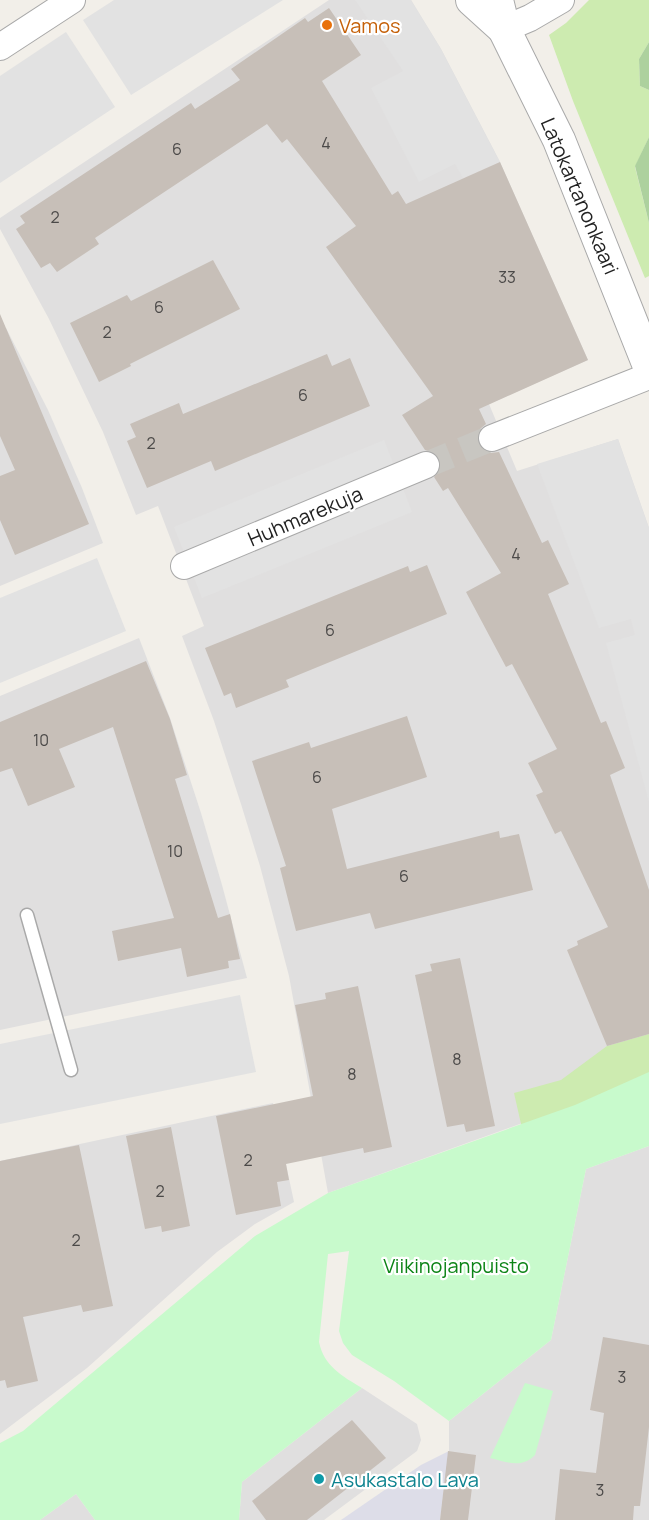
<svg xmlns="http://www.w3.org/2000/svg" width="649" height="1520" font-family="Manrope,sans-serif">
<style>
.residential{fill:#e0dfdf}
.grass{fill:#cdebb0}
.forest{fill:#add19e}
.park{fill:#c8facc}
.parking{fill:#e2e2e2}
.plaza{fill:#dddde8}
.building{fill:#c7bfb8}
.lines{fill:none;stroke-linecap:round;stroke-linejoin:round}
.minor-tunnel{stroke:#c8c6c1;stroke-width:26;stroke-dasharray:26 13;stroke-linecap:butt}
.service-casing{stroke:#a9a9a9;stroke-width:15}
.minor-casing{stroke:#a9a9a9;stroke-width:28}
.tertiary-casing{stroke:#a9a9a9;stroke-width:34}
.service{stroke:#fff;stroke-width:12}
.minor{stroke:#fff;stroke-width:26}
.tertiary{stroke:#fff;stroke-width:32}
.food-dot{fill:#e8710a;stroke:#fff;stroke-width:2}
.culture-dot{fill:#0f9aa8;stroke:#fff;stroke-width:2}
.labels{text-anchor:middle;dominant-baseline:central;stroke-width:4.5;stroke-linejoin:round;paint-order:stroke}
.number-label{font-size:16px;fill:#4b4948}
.food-label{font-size:20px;fill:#c56008;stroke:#fff;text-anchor:start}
.street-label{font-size:20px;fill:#222;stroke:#fff}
.park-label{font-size:20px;fill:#0c8416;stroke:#fff}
.culture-label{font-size:20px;fill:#0d838f;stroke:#fff;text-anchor:start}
</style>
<rect width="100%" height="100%" fill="#f2efe9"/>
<g class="residential">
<path d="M329,0H411L441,49L500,162L588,360L489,404L517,471L618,439L649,528V1072L531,1120L328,1193L289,976L260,866L241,804L214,721L182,636L204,626L158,506L136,515L103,432L49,319L0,229V218Z"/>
<path d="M6,328L48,410L82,488L103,543L0,586V331Z"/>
<path d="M139,638L170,718L201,813L222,885L247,978L0,1030V696Z"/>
<path d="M273,1103L294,1202L255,1224L217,1252L87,1368L0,1434V1161Z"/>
<path d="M649,1146V1520H440L449,1451V1421L551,1340L586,1169Z"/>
<path d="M362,1388L417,1424L421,1440L417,1451L324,1520H239L242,1482Z"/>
<path d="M76,1494L95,1520H40Z"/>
</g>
<g class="grass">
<path d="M589,0H649V42L639,59L640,86L649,90V137L635,167L649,223V276L645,278L573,101L549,35L566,23Z"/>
<path d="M649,1034V1090L526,1146L514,1093L561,1080L607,1046Z"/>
</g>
<g class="forest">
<path d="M649,42V90L640,86L639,59Z"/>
<path d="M649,137V223L635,166Z"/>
</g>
<g class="park">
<path d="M649,1072V1146L586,1169L551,1340L449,1421L394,1381L352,1355L343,1343L339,1331L349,1251L328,1254L319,1342C324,1366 342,1376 362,1388L242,1482L239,1520H95L76,1494L40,1520H0V1443L23,1431L255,1236L328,1193L575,1105Z"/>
<path d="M525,1383L553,1391L535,1455C521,1469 507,1462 490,1458Z"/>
</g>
<g class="parking">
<path d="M114,0H283L131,95L83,20Z"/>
<path d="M355,0H411L441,49L500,162L463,178L455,164L419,182L371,88L403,71Z"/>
<path d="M66,32L115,107L0,183V76Z"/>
<path d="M618,439L649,528V802L606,643L635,635L631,619L599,628L537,464Z"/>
<path d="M384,440L412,512L202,598L174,527Z"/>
<path d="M97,558L126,631L0,683V598Z"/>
<path d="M240,995L256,1072L0,1124V1044Z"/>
</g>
<path class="plaza" d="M449,1451L440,1520H341L421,1465Z"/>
<g class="building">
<path d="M329,8L361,55L322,81L392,195L398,191L406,204L500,162L588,360L479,409L486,424L480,429L477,436L478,444L483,450L490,453L499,452L542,543L548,540L569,584L548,594L601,723L606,721L625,768L610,775L649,890V1034L607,1046L567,950L578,945L577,941L608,927L561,831L555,834L536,795L543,792L528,763L557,749L512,664L506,667L466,592L501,573L448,488L443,491L434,477L441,467L440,459L435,453L425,450L402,415L433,396L326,247L356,226L287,139L282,143L267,124L95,238L99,244L57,272L50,263L41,268L16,229L25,223L20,216L191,103L195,109L240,80L231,69L305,18L308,22Z"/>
<path d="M213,260L240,309L130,364L131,366L99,382L70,323L127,295L131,301Z"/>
<path d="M0,314L89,524L15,555L0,520V476L15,470L0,436Z"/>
<path d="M327,354L332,366L350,358L370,406L215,471L211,461L147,488L127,441L136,437L130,424L179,403L183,414Z"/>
<path d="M427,565L447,614L286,680L289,687L236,708L231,693L224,696L205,648L408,566L410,572Z"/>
<path d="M146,661L170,719L187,775L175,779L218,918L230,914L240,959L228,961L229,968L187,977L181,948L118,961L112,931L174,918L113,727L59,749L75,787L28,806L12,768L0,772V722Z"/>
<path d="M407,716L427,777L332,809L347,869L499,831L500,838L519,834L533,890L375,929L370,913L296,931L280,868L286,866L252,761L309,742L311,748Z"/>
<path d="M460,958L495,1126L466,1132L464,1124L447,1127L415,975L432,971L430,964Z"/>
<path d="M358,986L392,1147L364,1153L363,1148L286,1164L289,1180L277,1182L281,1206L236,1215L216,1116L313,1096L295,1005L326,999L325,993Z"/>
<path d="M171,1127L190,1226L162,1232L161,1226L145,1229L126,1136Z"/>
<path d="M79,1145L113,1306L83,1312L81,1305L23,1317L38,1381L7,1388L5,1380L0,1381V1161Z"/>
<path d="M603,1337L649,1345V1427L640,1506H634L633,1520H555L560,1469L596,1473L604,1413L590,1410Z"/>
<path d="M352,1420L386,1458L307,1520H266L252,1501Z"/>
<path d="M448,1451L476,1455L468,1520H440Z"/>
</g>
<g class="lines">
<path class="minor-tunnel" d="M426,465L492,438"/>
<defs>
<path id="service" d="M27,915L71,1070"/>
<g id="minor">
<path d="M504,29L530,18L561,0"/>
<path d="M0,47L72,0"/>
<path d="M492,438L649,376"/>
<path d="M184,566L426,465"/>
</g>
<g id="tertiary">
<path d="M472,0L504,29"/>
<path d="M497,0L504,29L559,140L649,366"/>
</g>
</defs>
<use href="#service" class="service-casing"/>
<use href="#minor" class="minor-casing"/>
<use href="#tertiary" class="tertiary-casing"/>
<use href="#service" class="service"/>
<use href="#minor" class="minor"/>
<use href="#tertiary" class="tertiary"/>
</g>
<circle class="food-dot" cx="327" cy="25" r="6"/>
<circle class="culture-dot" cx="319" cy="1479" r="6"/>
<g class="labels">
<g class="number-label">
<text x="326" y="143">4</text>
<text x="177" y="149">6</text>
<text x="55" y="217">2</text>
<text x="507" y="277">33</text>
<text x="159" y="307">6</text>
<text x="107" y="332">2</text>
<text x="303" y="395">6</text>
<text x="151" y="443">2</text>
<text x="516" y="554">4</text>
<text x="330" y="630">6</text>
<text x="41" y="740">10</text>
<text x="317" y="777">6</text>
<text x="175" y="851">10</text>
<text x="404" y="876">6</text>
<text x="457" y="1059">8</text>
<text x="352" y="1074">8</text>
<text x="248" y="1160">2</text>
<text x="160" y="1191">2</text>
<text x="76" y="1240">2</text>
<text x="622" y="1377">3</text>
<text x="600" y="1490">3</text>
</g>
<g class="food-label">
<text x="339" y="25">Vamos</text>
</g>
<g class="street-label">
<text transform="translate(580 196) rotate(67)">Latokartanonkaari</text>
<text transform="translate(305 516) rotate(-23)">Huhmarekuja</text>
</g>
<g class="park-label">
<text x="456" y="1265">Viikinojanpuisto</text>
</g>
<g class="culture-label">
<text x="331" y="1479">Asukastalo Lava</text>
</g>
</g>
</svg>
